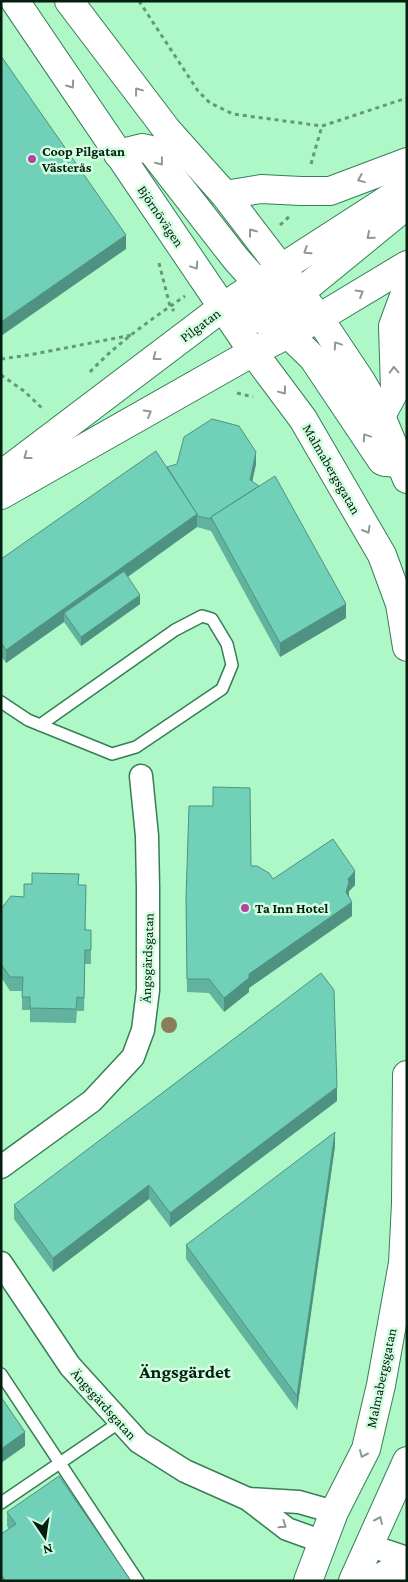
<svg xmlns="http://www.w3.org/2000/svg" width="408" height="1582" font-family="'Crimson Pro',serif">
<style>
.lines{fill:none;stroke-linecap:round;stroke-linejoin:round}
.lane-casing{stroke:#377e55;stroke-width:14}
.street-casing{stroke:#377e55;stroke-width:25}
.secondary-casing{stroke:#377e55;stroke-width:30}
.path{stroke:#639977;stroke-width:3;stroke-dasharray:4 4;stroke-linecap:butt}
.lane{stroke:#fff;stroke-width:11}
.street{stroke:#fff;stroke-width:22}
.secondary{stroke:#fff;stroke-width:28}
.tree{fill:#8b7c5a}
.wall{fill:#61b39e}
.shaded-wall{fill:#4f9281}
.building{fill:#71d0b8;stroke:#4f9281}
.oneway{stroke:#8d9a93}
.poi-dot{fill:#b3439f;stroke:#d2fde0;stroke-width:2}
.labels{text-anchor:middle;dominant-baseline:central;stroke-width:5;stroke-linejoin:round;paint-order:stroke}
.poi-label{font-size:14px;font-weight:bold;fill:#021f0f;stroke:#d2fde0;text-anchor:start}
.street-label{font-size:14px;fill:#021f0f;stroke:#d2fde0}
.district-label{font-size:19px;font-weight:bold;fill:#021f0f;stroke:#d2fde0}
</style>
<rect width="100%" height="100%" fill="#aef7c7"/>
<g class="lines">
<defs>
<g id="lane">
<path d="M1,702L28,720L112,754L136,747L222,689L232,665L227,644L212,619L202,616L175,630L40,725"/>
<path d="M1,1374L138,1581"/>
<path d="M1,1503L120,1422"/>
</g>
<g id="street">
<path d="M1,1167L92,1101L133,1057L143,1030L148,990V888L147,836L141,776"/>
<path d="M1,1263L70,1366L139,1442L185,1471L248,1499L287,1529L323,1542"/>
<path d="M248,1499L299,1502L334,1512"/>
<path d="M368,1545L407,1558"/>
</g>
<g id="secondary">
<path d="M15,1L253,352L303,419L382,555L400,604L407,647"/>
<path d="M69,1L167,130L225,195L319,318L361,381L381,416L407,479"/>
<path d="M118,154L142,148L151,150L236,259L269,296L287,308L319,318"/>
<path d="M225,195L261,189L301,191H330L407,162"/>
<path d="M286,304L407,205"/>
<path d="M223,307L260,318L288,334L313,358L382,461L385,462L401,463"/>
<path d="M381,416L395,390L393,326L407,288"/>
<path d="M1,475L223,307L280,269L407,187"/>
<path d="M1,495L253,352L319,318L407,265"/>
<path d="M308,1581L334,1512L366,1449L381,1385L403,1263L406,1203L407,1075"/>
<path d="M353,1581L407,1461"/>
<path d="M374,1581L407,1563"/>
</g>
</defs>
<use href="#lane" class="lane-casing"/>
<use href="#street" class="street-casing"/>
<use href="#secondary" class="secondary-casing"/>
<g class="path">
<path d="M139,1L198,91L210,103L233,114L322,126L407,98"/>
<path d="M311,164L322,126"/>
<path d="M280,225L290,216"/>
<path d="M159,263L170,306L174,311"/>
<path d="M1,359L29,355L132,335"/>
<path d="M90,372C118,342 152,319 185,296"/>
<path d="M1,375L24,391L43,409"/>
<path d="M237,393L253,397"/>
</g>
<use href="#lane" class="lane"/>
<use href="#street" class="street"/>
<use href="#secondary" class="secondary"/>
</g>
<circle class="tree" cx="169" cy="1025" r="8"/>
<g class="wall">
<path d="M256,464L252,481L346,618L280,657L211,531L197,527L128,577L140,604L81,646L64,622L6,663L1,656V559L167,467Z"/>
<path d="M251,866L273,879L355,885L349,891V897L352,916L249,988V992L224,1012L209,993L187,992L186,898Z"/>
<path d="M79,885L86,930H91V964H85L84,1011H77L76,1023L30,1022V1010H22V991H10L1,977V909L24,897Z"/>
<path d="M337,1101L170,1227L149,1199L53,1272L14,1219V1205Z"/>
<path d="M335,1146L297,1410L186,1259V1245Z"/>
<path d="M7,1512L131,1581H1V1534L9,1529L7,1526Z"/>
</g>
<g class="shaded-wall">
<path d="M126,235V249L1,336V322Z"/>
<path d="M256,452V464L250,492V480Z"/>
<path d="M197,514V527L68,619L64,613V622L6,663V650Z"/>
<path d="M140,595V604L81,646V637Z"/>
<path d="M346,604V618L280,657V643Z"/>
<path d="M355,871V885L349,891V896L346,906L352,902V916L249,988V992L224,1012V998L249,974L346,892L348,879Z"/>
<path d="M337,1087V1101L170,1227V1213Z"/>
<path d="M335,1132V1146L297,1410V1396Z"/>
<path d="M149,1185V1199L53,1272V1258Z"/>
<path d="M25,1432V1446L1,1463V1449Z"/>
</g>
<g class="building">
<path d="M1,56L126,235L1,322Z"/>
<path d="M212,419L239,426L256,452L250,480L259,486L211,517V519L197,516V514L167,467L177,464L184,437Z"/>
<path d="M156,451L197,514L6,650L1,642V559Z"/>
<path d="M275,476L346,604L280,643L211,517Z"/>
<path d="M124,571L140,595L81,637L64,613Z"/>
<path d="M213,787L250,788L251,866H257L269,873L273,879L333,839L355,871L348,879L349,882L346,892L352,902L249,974V978L224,998L209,979H187L186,898L189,806H213Z"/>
<path d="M32,873L79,874L78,885H86L85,930H91V950H85L84,998L77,997L76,1009L30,1008V997H22L23,977H10L1,964V909L11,896L24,897V884H32Z"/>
<path d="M321,973L334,990L337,1087L170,1213L149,1185L53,1258L14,1205Z"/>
<path d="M335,1132L297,1396L186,1245Z"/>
<path d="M1,1397L25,1432L1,1449Z"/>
<path d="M59,1476L131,1581H5L1,1574V1534L16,1524L7,1512Z"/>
</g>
<defs><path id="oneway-chevron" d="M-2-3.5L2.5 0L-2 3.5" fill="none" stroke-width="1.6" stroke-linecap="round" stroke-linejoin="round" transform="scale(1.25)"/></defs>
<g class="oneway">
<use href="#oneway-chevron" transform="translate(71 85) rotate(55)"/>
<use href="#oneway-chevron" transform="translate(138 91) rotate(-127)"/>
<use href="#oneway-chevron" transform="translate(160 162) rotate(52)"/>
<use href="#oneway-chevron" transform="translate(361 179) rotate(158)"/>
<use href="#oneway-chevron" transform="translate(252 232) rotate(-127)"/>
<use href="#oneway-chevron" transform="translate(370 236) rotate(140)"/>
<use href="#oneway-chevron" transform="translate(307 251) rotate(147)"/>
<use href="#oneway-chevron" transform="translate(195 266) rotate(56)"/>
<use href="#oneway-chevron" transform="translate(360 293) rotate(-31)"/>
<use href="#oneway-chevron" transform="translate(337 345) rotate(-124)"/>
<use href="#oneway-chevron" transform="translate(156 357) rotate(143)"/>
<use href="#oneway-chevron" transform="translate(394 370) rotate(-92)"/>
<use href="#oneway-chevron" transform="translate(283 391) rotate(53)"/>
<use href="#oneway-chevron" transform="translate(148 413) rotate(-30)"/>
<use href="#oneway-chevron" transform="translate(366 437) rotate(-124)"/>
<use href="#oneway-chevron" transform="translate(27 456) rotate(143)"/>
<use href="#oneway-chevron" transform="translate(367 530) rotate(60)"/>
<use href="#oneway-chevron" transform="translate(363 1454) rotate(114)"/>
<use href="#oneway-chevron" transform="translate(379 1520) rotate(-66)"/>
<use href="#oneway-chevron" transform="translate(283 1525) rotate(35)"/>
</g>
<g class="poi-dot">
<circle cx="32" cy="159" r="5"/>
<circle cx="245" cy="908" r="5"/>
</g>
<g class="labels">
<g class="poi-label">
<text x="42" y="151">Coop Pilgatan<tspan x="42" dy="16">Västerås</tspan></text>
<text x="255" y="908">Ta Inn Hotel</text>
</g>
<g class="street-label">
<text transform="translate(161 216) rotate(56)">Björnövägen</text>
<text transform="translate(200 325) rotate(-37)">Pilgatan</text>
<text transform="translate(332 469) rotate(60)">Malmabergsgatan</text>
<text transform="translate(147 958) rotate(-88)">Ängsgärdsgatan</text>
<text transform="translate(381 1378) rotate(-78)">Malmabergsgatan</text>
<text transform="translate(104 1404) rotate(48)">Ängsgärdsgatan</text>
</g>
<g class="district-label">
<text x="185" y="1371">Ängsgärdet</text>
</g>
</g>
<rect width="408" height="1582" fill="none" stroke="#021f0f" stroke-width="5"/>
<g transform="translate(45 1537) rotate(167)" stroke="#d2fde0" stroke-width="4" paint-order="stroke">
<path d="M0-4L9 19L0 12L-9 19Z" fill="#021f0f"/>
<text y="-8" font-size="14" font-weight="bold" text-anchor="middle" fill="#021f0f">N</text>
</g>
</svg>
